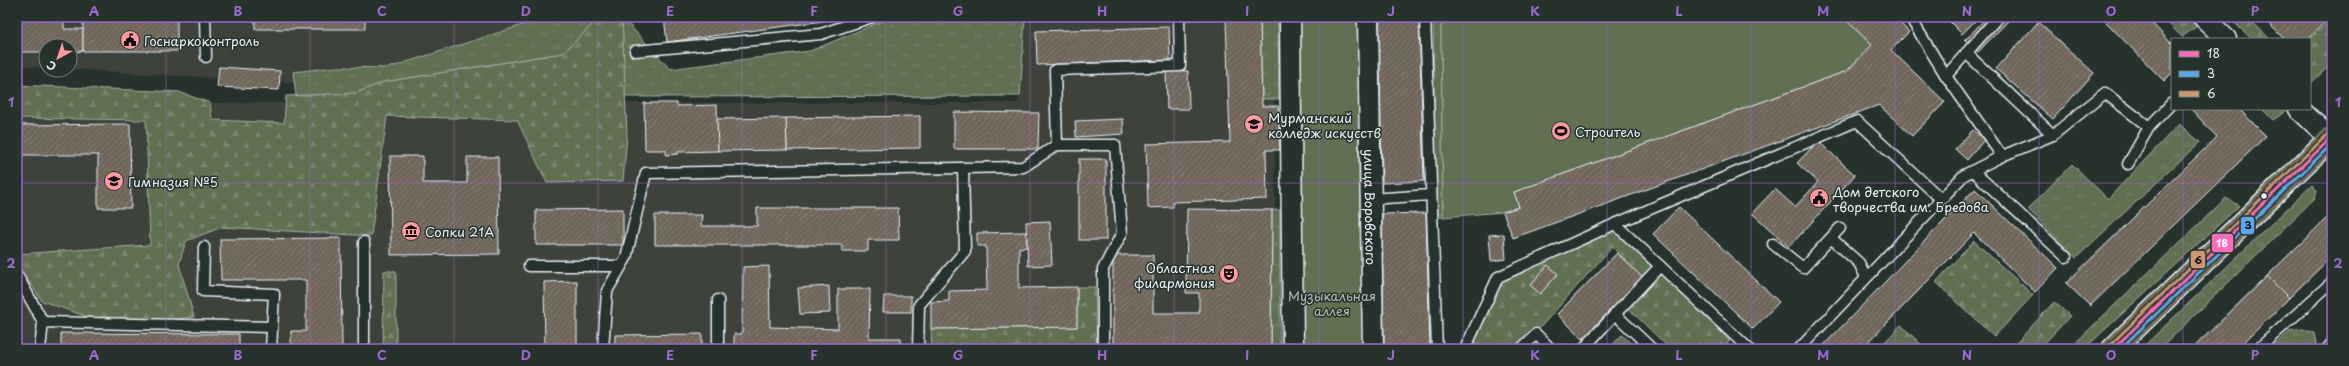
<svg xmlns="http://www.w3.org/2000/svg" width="2349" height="366" font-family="'Playpen Sans',sans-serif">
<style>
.built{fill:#3c423a}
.grass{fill:url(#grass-tufts);stroke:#a4b0a6}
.forest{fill:url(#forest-firs);stroke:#a4b0a6}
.green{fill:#5f7053;stroke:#a4b0a6}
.building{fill:url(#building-hatch);stroke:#e8f1f8}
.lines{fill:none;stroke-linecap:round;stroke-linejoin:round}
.lane-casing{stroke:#e8f1f8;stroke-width:13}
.street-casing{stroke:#e8f1f8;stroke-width:23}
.primary-casing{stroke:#e8f1f8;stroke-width:25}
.lane{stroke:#26332d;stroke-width:10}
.street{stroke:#26332d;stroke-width:20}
.primary{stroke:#706e59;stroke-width:22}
.bus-1-casing{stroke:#26332d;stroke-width:6}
.bus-2-casing{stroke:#26332d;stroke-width:6}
.bus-3-casing{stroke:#26332d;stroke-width:6}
.bus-1{stroke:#fb6dba;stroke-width:3}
.bus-2{stroke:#5aa8eb;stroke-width:3}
.bus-3{stroke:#cd976f;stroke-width:3}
.grid{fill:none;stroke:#9c67d0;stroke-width:1;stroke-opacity:0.55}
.bus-dot{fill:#e8f1f8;stroke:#26332d;stroke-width:1.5}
.labels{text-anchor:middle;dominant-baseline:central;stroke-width:3;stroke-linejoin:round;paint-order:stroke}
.poi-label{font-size:13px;fill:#e8f1f8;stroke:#26332d;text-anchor:start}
.street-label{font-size:13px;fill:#e8f1f8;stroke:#26332d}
.park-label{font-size:13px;fill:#b1bdb6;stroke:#26332d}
.line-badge{stroke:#26332d;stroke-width:1.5}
.badge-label{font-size:11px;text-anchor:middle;font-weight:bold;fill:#fff}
.pale-badge-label{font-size:11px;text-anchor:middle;font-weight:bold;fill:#111}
.neatline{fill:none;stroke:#9c67d0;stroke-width:1.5}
.grid-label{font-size:13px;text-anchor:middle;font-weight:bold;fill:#9c67d0}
</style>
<defs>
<pattern id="grass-tufts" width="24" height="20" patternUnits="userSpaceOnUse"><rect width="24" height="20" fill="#5f7053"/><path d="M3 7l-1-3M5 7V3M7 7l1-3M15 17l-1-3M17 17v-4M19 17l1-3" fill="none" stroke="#76856c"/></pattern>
<pattern id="forest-firs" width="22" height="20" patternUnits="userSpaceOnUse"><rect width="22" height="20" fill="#5f7053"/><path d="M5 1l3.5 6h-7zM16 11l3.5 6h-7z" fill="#76856c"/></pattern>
<pattern id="building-hatch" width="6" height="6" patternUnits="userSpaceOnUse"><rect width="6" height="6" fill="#71665a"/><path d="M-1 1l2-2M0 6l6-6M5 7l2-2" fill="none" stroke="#857c72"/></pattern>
</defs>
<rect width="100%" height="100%" fill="#26332d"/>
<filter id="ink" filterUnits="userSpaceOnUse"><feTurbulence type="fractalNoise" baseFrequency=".025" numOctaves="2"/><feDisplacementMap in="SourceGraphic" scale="8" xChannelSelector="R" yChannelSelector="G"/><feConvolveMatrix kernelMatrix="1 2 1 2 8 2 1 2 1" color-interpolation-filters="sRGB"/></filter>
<g filter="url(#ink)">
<g class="built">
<path d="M17,17H523V24L332,85L70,69V46H46V68L17,66Z"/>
<path d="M1020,17H1274L1276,349H17V103H1019Z"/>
</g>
<g class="grass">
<path d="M547,17H614L594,23L563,53L384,82L356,93L296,96L293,72L336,67L388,68Z"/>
<path d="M622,17L670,69L810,51L892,17H1025L1020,96L625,97Z"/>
<path d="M1260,17H1278L1279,99H1262Z"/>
<path d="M1433,17H1449L1441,26L1443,217L1436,218Z"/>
<path d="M2179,124L2200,142L2076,258L2028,209L2072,164L2108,199Z"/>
<path d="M2312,185L2317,191L2315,198L2160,349H2141Z"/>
<path d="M2226,198L2239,206L2084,349H2069Z"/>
<path d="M1272,210H1280V349H1271Z"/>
<path d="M2303,329L2314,333L2317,349H2270L2290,331Z"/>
</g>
<g class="forest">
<path d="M614,17H622L627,136L623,181L547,183L517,120L387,116L371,236L222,227L186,241L179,264L194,317L114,326L42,301L17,264V254L150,245L146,120L17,118V85L179,92L210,103L212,120L284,123L286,96L356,93L384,82L563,53L594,23Z"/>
<path d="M2162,17H2188L2197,26L2182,37Z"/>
<path d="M2228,17H2247L2270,39H2252Z"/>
<path d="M2332,18V63L2310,84V40Z"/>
<path d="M2262,109H2289L2273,120Z"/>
<path d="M1615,229L1652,266L1642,277L1612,247L1521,349H1466L1498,277Z"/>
<path d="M1974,241L2033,295L1994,337L1936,282Z"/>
<path d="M384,271H396V349H383Z"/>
<path d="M1660,273L1730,341L1722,349H1670L1627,307Z"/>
<path d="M1077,287H1095L1097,349H932L931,329L1077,327Z"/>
<path d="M2054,302L2070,316L2039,349H2011Z"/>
<path d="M1901,325L1926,349H1878Z"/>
<path d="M1622,335L1637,349H1608Z"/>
</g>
<g class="green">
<path d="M1294,17H1358L1359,179L1365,349H1301Z"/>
<path d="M1451,17H1843L1872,45L1847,71L1514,192L1519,207L1503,212L1443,217L1441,26Z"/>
</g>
<g class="building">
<path d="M17,17H64V29H83V51L70,52V46H46V52H17Z"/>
<rect x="83" y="17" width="94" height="34"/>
<rect x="255" y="17" width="110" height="12"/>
<path d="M664,17H831V20L667,42Z"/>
<path d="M1183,17H1260L1262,106H1278L1280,150H1266L1267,199L1173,202V207L1148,208L1146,144L1230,142L1226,19L1183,20Z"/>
<path d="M1419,17L1424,181L1382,183L1379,18Z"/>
<path d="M1843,17H1894L1909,32L1891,50L1945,102L1912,136L1879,105L1513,238L1503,212L1519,207L1514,192L1847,71L1872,45Z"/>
<path d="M1945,17H1979L1962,34Z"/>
<path d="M1987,17H2012L1978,52L1965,40Z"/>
<path d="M2101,17H2146L2172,44V73L2164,81Z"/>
<path d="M2274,17H2330L2309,39H2284L2268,23Z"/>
<path d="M2038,22L2094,73L2053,119L1996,69Z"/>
<path d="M1169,27L1170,60L1037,65L1036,31Z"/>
<path d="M219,67L280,71L279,90L217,87Z"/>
<path d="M1166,71H1188L1189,109H1167Z"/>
<path d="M644,103H677V106L717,105L718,151L678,152V154L666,155V150H645Z"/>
<path d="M2191,109H2239L2266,136L2090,306L2066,283L2217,137Z"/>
<path d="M954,112L1039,113L1038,149H954Z"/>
<path d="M920,116V148L787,150L786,118Z"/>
<path d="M786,118L787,150L718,151L717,119Z"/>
<path d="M1123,119L1124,134L1076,137L1075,121Z"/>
<path d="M130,124L131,208H98V155H17V125Z"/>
<path d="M1973,130L1984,140L1967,160L1955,149Z"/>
<path d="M1818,141L1855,175L1789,247L1752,213L1775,189L1795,207L1818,182L1797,163Z"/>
<path d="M390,156H423V183H467V157H498L499,254L391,255Z"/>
<rect x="1079" y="159" width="27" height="81"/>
<path d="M1975,189L2058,268L2035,292L1974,233L1862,349H1820Z"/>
<path d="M1679,207L1779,302L1753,329L1653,234Z"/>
<path d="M757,208H898L899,240H868V251H842V245H655V215H702L701,226H757Z"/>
<path d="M623,209V245H536V210Z"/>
<path d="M1187,209L1272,210L1271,349H1156V347H1145V349H1113V255H1153V313H1199V293H1186Z"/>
<path d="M1426,213L1430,349H1384L1382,214Z"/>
<path d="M2332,213V256L2289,298L2267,276Z"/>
<path d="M1050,221L1052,265L1028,266L1026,222Z"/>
<path d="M1026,232L1027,247L1019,248V288L1077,287V327L931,329V302L949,301V291L987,290L986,246H977V233Z"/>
<path d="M1504,234L1506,259L1491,261L1489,235Z"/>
<path d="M341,238L342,349H291V331H306V280H221L220,239Z"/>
<path d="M1617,253L1642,277L1583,339L1557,314Z"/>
<path d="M1548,265L1558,274L1540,294L1530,285Z"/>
<path d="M769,266L770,327L838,329V289H870L869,338H901V349H734V334H742L743,267Z"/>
<path d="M2267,276L2289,298L2237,349H2192Z"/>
<path d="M577,281V349H545L544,282Z"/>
<path d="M829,286L830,313L800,314L798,288Z"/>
<path d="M884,296H911V312H883Z"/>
<path d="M61,333L239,334V349H61Z"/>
<path d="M702,334V349H615V335Z"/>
</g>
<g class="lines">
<defs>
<g id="lane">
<path d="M205,17L206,57"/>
<path d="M1425,17L1437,349"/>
<path d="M1910,17L1946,76L2002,156"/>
<path d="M635,51L821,34L872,17"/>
<path d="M1966,53L2053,135"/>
<path d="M1946,76L1998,17"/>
<path d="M1057,145L1055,70L1180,66L1179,17"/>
<path d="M2128,164L2149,127"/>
<path d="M1973,171L2066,257"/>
<path d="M1370,199L1431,195"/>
<path d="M1615,224L1857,121L1941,199"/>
<path d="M1831,238L1859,263L1866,277"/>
<path d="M1773,244L1803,268L1840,228"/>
<path d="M204,247L203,291L274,294L271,349"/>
<path d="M529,266H621"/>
<path d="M18,277L43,322"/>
<path d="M1615,314L1660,266"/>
<path d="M40,349L43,322L272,327"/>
<path d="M364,349V242"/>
<path d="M603,349L607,291L626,258L646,173L1023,167L1057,145H1115L1122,233L1103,269V349"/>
<path d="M718,349V300"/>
<path d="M918,349L919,305L965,251L963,168"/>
<path d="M1465,349L1498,277L1615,224L1749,349"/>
<path d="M1521,349L1536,334L1551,349"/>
<path d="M1583,349L1615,314L1652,349"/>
<path d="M1799,349L1964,175L2002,156L2053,135L2105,93L2149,127L2172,103"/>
<path d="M2258,349L2332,282"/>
<path d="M2327,349L2332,343"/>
</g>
<g id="street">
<path d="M1290,17L1293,349"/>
<path id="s1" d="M1368,17L1373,349"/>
<path d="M2203,17L2226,39"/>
<path d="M2299,109L2332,140"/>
</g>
<path id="primary" d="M2113,349L2332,137"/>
</defs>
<use href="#lane" class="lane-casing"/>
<use href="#street" class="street-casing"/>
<use href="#primary" class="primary-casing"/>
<use href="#lane" class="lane"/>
<use href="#street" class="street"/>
<use href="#primary" class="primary"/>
<defs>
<path id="bus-1" d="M2113,349L2332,137"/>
<path id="bus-2" d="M2120,349L2332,144"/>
<path id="bus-3" d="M2110,345L2329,133"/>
</defs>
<use href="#bus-1" class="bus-1-casing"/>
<use href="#bus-2" class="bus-2-casing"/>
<use href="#bus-3" class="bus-3-casing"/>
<use href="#bus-1" class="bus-1"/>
<use href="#bus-2" class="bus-2"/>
<use href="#bus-3" class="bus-3"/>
</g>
</g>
<path class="grid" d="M166,17V349M310,17V349M454,17V349M598,17V349M742,17V349M886,17V349M1030,17V349M1174,17V349M1319,17V349M1463,17V349M1607,17V349M1751,17V349M1895,17V349M2039,17V349M2183,17V39M2183,109V349M17,183H2332"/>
<defs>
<symbol id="civic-disc" viewBox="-11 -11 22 22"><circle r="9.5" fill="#ff9aa2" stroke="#26332d"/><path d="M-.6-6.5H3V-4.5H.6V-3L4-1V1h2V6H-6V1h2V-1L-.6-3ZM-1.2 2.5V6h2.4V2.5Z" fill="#111"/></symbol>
<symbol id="university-disc" viewBox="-11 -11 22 22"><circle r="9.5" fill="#ff9aa2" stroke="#26332d"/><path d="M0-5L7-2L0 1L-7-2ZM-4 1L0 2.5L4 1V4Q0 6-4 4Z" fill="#111"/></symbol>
<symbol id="stadium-disc" viewBox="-11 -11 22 22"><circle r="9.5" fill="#ff9aa2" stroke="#26332d"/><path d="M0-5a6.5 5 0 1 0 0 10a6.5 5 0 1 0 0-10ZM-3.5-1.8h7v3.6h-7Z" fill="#111"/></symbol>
<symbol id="school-disc" viewBox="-11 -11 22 22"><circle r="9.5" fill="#ff9aa2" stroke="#26332d"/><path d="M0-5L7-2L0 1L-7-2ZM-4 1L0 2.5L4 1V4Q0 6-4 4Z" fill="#111"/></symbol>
<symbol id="museum-disc" viewBox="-11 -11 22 22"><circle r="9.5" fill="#ff9aa2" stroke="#26332d"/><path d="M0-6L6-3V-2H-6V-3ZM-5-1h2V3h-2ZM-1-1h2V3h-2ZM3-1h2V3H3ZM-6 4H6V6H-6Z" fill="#111"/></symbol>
<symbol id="theatre-disc" viewBox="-11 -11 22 22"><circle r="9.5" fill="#ff9aa2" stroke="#26332d"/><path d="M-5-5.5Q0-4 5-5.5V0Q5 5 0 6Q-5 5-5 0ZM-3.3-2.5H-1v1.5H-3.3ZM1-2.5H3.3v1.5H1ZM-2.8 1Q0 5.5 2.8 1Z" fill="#111"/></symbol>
</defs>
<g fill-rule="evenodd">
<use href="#civic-disc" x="119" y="29" width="22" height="22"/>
<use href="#university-disc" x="1243" y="113" width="22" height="22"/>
<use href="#stadium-disc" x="1550" y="120" width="22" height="22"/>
<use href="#school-disc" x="103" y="170" width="22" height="22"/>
<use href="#civic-disc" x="1808" y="187" width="22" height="22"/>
<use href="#museum-disc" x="400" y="220" width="22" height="22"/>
<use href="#theatre-disc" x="1218" y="263" width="22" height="22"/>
</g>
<circle class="bus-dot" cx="2264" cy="196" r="3.5"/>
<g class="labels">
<g class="poi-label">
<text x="144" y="40">Госнаркоконтроль</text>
<text x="1268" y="117">Мурманский<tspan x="1268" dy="15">колледж искусств</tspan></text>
<text x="1575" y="131">Строитель</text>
<text x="128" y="181">Гимназия №5</text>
<text x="1833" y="191">Дом детского<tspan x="1833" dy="15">творчества им. Бредова</tspan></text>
<text x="425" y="231">Сопки 21А</text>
<text x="1215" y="267" text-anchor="end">Областная<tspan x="1215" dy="15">филармония</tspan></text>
</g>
<g class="street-label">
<text stroke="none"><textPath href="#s1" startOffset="190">улица Воровского</textPath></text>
</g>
<g class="park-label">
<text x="1332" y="295">Музыкальная<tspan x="1332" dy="15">аллея</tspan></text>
</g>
</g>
<g class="line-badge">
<rect x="2240" y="216" width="15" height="19" rx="4" fill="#5aa8eb"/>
<rect x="2211" y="233" width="23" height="20" rx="4" fill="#fb6dba"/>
<rect x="2190" y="250" width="16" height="19" rx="4" fill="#cd976f"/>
</g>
<g class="badge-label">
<text x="2222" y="247">18</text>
</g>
<g class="pale-badge-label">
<text x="2248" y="229">3</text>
<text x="2198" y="264">6</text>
</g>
<rect width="2349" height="366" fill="none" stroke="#26332d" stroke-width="44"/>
<rect x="2171" y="38" width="140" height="72" fill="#26332d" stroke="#747f7e"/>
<rect x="2179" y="51" width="20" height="6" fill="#fb6dba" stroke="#747f7e"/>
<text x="2207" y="58" font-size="12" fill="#e8f1f8">18</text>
<rect x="2179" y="71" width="20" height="6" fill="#5aa8eb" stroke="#747f7e"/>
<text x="2207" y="78" font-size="12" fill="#e8f1f8">3</text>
<rect x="2179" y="91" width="20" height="6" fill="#cd976f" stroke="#747f7e"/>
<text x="2207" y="98" font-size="12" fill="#e8f1f8">6</text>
<g transform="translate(58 58) rotate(220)"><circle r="19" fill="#26332d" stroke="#747f7e"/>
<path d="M0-3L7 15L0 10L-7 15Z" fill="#ff9aa2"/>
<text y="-6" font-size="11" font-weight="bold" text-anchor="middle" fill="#e8f1f8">С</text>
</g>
<rect x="22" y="22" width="2305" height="322" class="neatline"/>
<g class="grid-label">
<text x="94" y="16">A</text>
<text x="238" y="16">B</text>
<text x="382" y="16">C</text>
<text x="526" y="16">D</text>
<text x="670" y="16">E</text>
<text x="814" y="16">F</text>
<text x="958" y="16">G</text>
<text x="1102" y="16">H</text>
<text x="1247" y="16">I</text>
<text x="1391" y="16">J</text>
<text x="1535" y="16">K</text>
<text x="1679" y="16">L</text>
<text x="1823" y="16">M</text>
<text x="1967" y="16">N</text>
<text x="2111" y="16">O</text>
<text x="2255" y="16">P</text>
<text x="11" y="107">1</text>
<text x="2338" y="107">1</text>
<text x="11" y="268">2</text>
<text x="2338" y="268">2</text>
<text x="94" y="360">A</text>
<text x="238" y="360">B</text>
<text x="382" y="360">C</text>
<text x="526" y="360">D</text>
<text x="670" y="360">E</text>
<text x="814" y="360">F</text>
<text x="958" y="360">G</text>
<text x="1102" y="360">H</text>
<text x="1247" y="360">I</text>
<text x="1391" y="360">J</text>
<text x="1535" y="360">K</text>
<text x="1679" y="360">L</text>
<text x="1823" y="360">M</text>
<text x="1967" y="360">N</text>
<text x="2111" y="360">O</text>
<text x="2255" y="360">P</text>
</g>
</svg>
